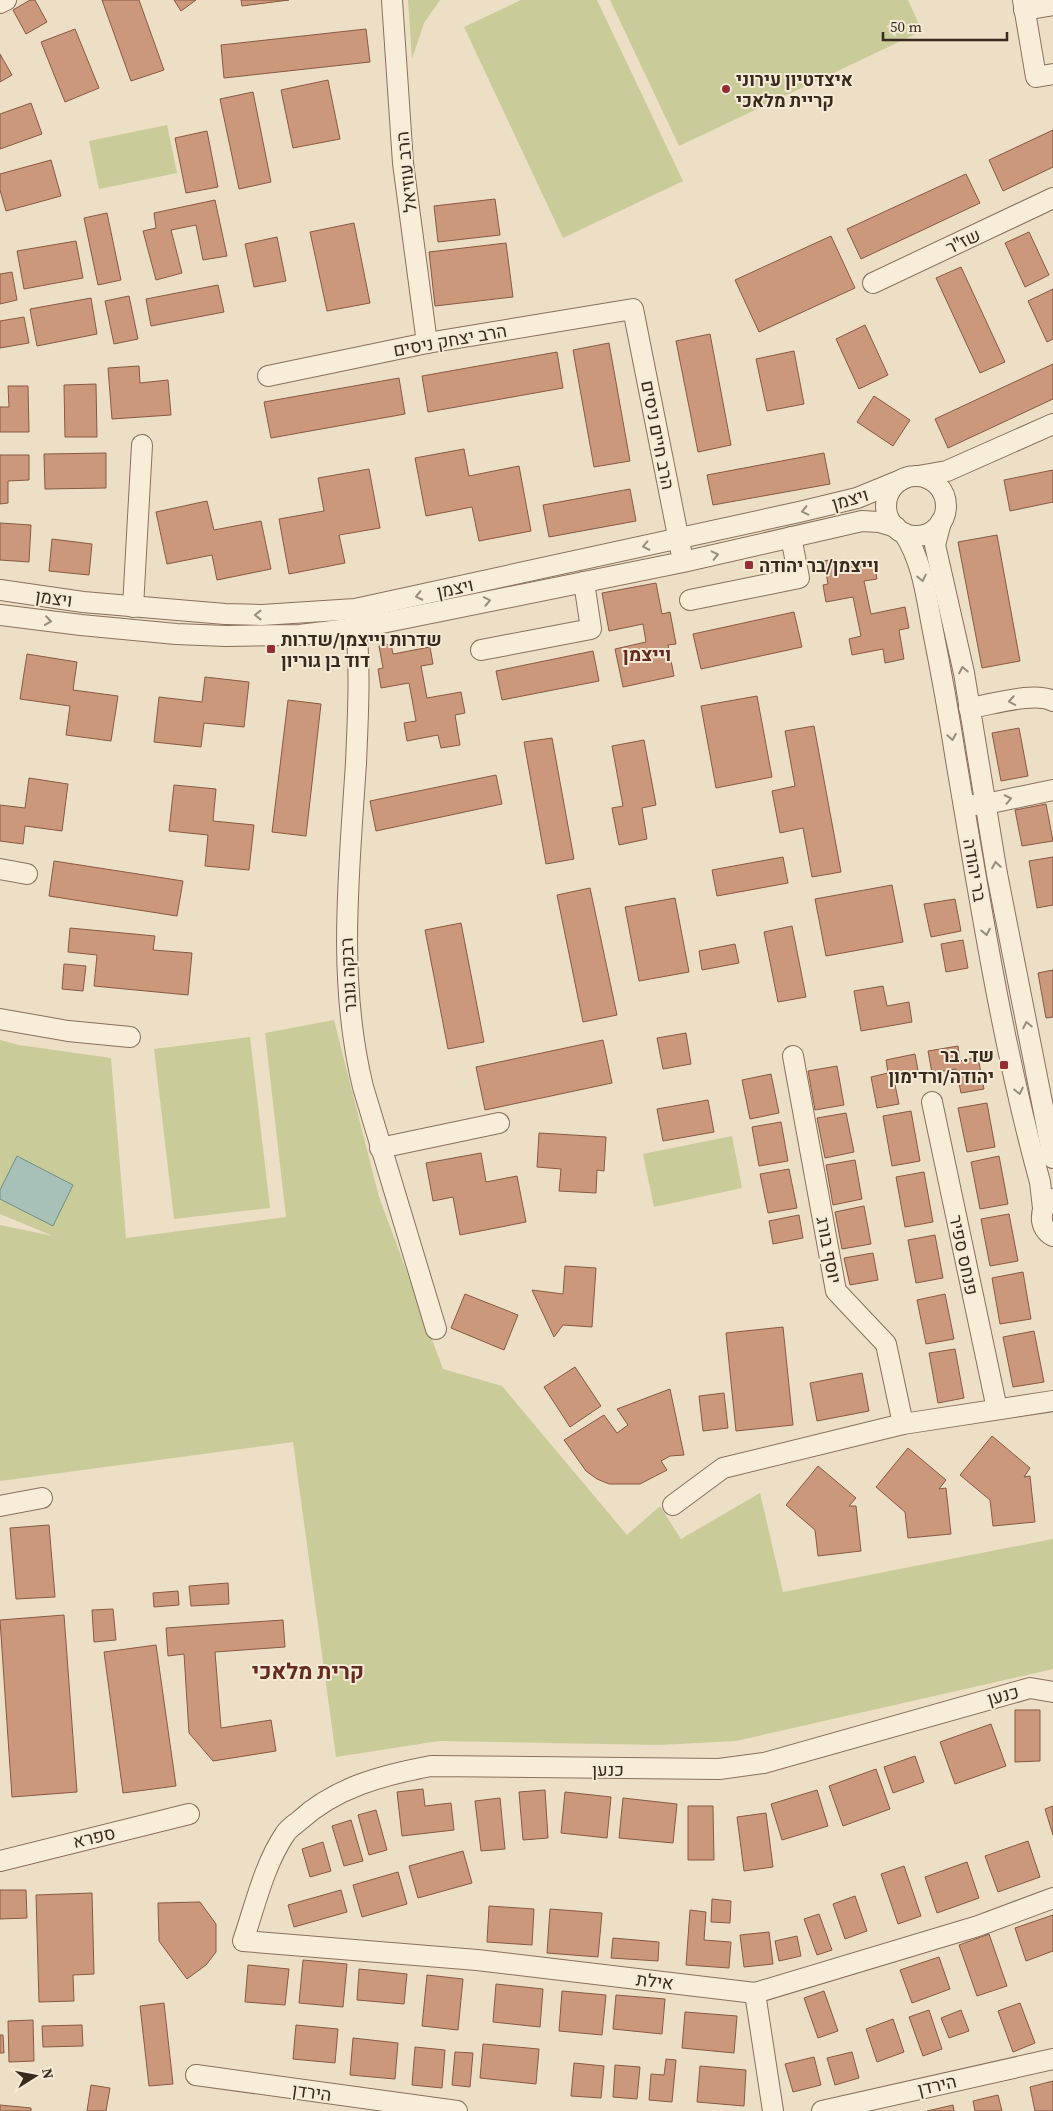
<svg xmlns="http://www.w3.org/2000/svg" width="1053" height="2111" font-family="'Source Serif 4',Heebo,serif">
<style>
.green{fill:#c9cb99}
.water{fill:#a7c1b8;stroke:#6e8f85}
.building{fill:#cb987c;stroke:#875942}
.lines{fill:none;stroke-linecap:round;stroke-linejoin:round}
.minor-casing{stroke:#88705c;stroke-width:22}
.minor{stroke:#f8edd9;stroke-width:20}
.oneway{stroke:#988c7c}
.poi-dot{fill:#962d34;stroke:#f5ead5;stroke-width:2}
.labels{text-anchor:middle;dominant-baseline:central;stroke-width:4;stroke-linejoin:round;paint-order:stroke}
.poi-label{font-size:18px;font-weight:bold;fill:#392a1f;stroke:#f5ead5;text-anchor:start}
.street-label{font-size:18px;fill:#392a1f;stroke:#f5ead5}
.neighbourhood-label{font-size:19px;font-weight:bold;fill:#64291f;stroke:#f5ead5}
.district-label{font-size:22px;font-weight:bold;fill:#64291f;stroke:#f5ead5}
</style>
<rect width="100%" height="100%" fill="#eddfc5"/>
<g class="green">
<path d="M408,0H440L424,23L412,59Z"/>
<path d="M521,0H597L683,181L563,238L464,27Z"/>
<path d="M610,0H908L922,31L679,146Z"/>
<path d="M167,125L177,173L99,189L89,141Z"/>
<path d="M334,1020L379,1197L443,1369L502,1386L627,1535L660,1506L681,1539L760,1493L783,1592L1053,1539V1669L736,1741L659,1745L439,1741L336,1757L293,1442L0,1481V1225L53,1236L0,1214V1040L19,1045L111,1058L126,1238L286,1217L265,1033Z"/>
<path d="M250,1037L270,1208L174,1219L154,1049Z"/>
<path d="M732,1136L742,1188L654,1207L643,1154Z"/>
</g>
<path class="water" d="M17,1156L73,1185L53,1226L0,1199V1190Z"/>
<g class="building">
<path d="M30,0H35L47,22L26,34L13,10Z"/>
<path d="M102,0H139L164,70L131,81Z"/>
<path d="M174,0H196L181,11Z"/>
<path d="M241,0H289L242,6Z"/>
<path d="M75,29L99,88L65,102L41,42Z"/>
<path d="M366,29L370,62L224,78L221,45Z"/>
<path d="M0,54L12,75L0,82Z"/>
<path d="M328,80L340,139L293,148L281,90Z"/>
<path d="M253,92L271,182L239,189L220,99Z"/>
<path d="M31,103L42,134L0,149V114Z"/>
<path d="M1053,130V167L1003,191L989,160Z"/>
<path d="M207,131L218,187L186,193L175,138Z"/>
<path d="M51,160L61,196L6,211L0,190V174Z"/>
<path d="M966,174L980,203L861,259L847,229Z"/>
<path d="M495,199L500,235L438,242L434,206Z"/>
<path d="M215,200L227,256L203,260L196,225L171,230L182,273L156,280L143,231L156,228L154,213Z"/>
<path d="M107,213L121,280L98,285L84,218Z"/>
<path d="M354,223L370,303L327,311L310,232Z"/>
<path d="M1029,232L1049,275L1025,287L1005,243Z"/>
<path d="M831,236L855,288L759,332L735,280Z"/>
<path d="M277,237L286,281L254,287L245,244Z"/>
<path d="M76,241L83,278L24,289L17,251Z"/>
<path d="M506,243L513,297L435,306L429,252Z"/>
<path d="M961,267L1005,362L980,373L936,278Z"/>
<path d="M12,272L17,300L0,304V274Z"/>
<path d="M218,285L224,312L151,326L146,299Z"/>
<path d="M1053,289V339L1047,342L1028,301Z"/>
<path d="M129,296L138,339L114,344L105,301Z"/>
<path d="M91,298L97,334L37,346L30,309Z"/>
<path d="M24,317L29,343L0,348V321Z"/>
<path d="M865,325L888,375L859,389L836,339Z"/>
<path d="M710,334L731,445L698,452L676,341Z"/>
<path d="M609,343L630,461L594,467L573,350Z"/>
<path d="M794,351L804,404L767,411L756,359Z"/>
<path d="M557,352L563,388L428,412L422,376Z"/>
<path d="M1053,364V399L948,448L935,419Z"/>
<path d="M139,366L140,383L168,380L171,415L112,419L108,368Z"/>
<path d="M399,378L405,414L271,438L264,402Z"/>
<path d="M96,384L97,437H65L64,385Z"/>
<path d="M8,386H28L29,432H0V407H9Z"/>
<path d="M874,396L910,420L893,446L857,422Z"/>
<path d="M464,449L469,476L519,466L531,531L479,541L472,507L426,516L415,458Z"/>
<path d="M106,453V488L45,489L44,454Z"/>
<path d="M824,453L830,484L713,505L707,475Z"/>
<path d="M0,455H29V480L8,481V503L0,504Z"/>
<path d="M369,469L380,528L339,535L345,563L289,574L279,519L324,511L318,478Z"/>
<path d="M1053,470V502L1010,511L1004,480Z"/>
<path d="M630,489L636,521L549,537L543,505Z"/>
<path d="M207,501L214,530L261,521L271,569L217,580L212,555L167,564L156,512Z"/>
<path d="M0,523L31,525L29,562L0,560Z"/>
<path d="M997,535L1020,661L982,668L958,542Z"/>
<path d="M52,539L92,544L89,575L49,571Z"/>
<path d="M835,559L837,569L874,562L877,579L864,581L871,614L905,607L909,628L899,630L904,659L885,663L883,649L852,655L849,639L861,636L853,597L826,602L823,585L828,584L824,561Z"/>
<path d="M656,583L662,614L670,612L676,644L668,645L674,676L623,687L615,649L646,642L643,624L609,631L602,593Z"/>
<path d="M794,612L802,647L701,669L693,634Z"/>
<path d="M391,644L393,654L430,647L433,664L421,666L427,698L461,692L465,713L455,715L460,745L441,748L438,735L407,741L404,723L416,721L409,683L381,688L378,669L383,668L379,646Z"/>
<path d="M593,651L599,681L502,700L496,671Z"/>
<path d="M27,654L77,662L73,690L118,696L111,741L66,735L70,706L20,699Z"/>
<path d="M205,677L249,682L244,727L204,723L201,747L154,742L159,697L202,702Z"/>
<path d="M757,696L772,777L716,788L701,706Z"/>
<path d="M288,700L321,704L306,836L272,832Z"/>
<path d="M814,726L841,872L812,877L803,828L780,833L772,791L795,786L785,731Z"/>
<path d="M1019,728L1028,776L1001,781L992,733Z"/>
<path d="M552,738L574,859L546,864L524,742Z"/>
<path d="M644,740L656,805L642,808L647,839L619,845L612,808L623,806L612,746Z"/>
<path d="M496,775L502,804L376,831L370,801Z"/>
<path d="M29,778L68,784L62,831L25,826L23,844L0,841V805L25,808Z"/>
<path d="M174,785L216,789L213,821L254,825L249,870L205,866L208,835L169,831Z"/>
<path d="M1046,804L1053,841L1022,846L1015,810Z"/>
<path d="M783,857L788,883L717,896L712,870Z"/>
<path d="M1053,857V905L1037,908L1029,861Z"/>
<path d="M54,861L183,881L177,916L49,896Z"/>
<path d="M892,885L903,942L826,956L815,899Z"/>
<path d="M590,888L617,1015L583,1022L557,895Z"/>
<path d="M675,898L689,972L639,981L625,907Z"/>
<path d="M955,899L961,931L931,937L924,904Z"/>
<path d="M461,923L484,1042L448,1049L425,930Z"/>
<path d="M792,926L806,997L778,1002L764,932Z"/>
<path d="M70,928L155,936L153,950L192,953L188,995L94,986L97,955L68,952Z"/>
<path d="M963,940L968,968L946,972L941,944Z"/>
<path d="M735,944L739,963L702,970L699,951Z"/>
<path d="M64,964L86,966L83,991L62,989Z"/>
<path d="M1053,970V1017L1046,1018L1038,973Z"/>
<path d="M883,986L887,1006L909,1002L912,1022L861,1031L854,991Z"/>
<path d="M686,1033L691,1064L663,1069L657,1038Z"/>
<path d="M603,1040L612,1083L485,1110L476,1067Z"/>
<path d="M958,1046L960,1061L978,1057L984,1089L961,1093L956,1069L932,1073L928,1051Z"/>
<path d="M915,1054L919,1076L894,1080L899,1104L877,1108L871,1077L888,1073L886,1060Z"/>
<path d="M837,1066L844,1105L815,1110L808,1071Z"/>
<path d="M771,1074L779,1113L750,1119L742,1080Z"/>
<path d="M708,1100L714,1132L663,1141L657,1109Z"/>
<path d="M987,1103L995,1147L967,1152L958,1108Z"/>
<path d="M911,1111L920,1161L892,1166L883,1116Z"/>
<path d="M846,1113L854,1152L825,1158L817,1118Z"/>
<path d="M781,1122L788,1161L759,1166L752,1127Z"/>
<path d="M539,1133L606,1137L604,1171L597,1170L596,1193L559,1191L561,1169L537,1167Z"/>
<path d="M481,1153L486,1182L517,1176L526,1222L460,1235L453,1197L433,1201L426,1163Z"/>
<path d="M999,1156L1008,1204L980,1209L971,1162Z"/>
<path d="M855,1160L862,1199L833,1205L826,1165Z"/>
<path d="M789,1169L797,1208L768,1213L760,1174Z"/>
<path d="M924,1172L933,1222L905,1227L896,1177Z"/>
<path d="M864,1206L871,1244L842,1249L835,1212Z"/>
<path d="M1009,1214L1018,1261L990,1266L981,1219Z"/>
<path d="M799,1215L803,1238L773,1244L769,1221Z"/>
<path d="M935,1235L943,1278L916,1283L908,1240Z"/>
<path d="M873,1253L878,1280L850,1285L844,1258Z"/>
<path d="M565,1266L596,1268L592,1327L563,1325L554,1337L532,1290L563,1294Z"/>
<path d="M1023,1272L1031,1319L1000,1324L992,1278Z"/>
<path d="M465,1294L518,1315L504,1350L451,1328Z"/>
<path d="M945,1294L954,1339L926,1344L917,1300Z"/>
<path d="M783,1327L793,1425L736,1431L726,1333Z"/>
<path d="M1034,1331L1044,1382L1013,1387L1003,1337Z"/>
<path d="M955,1349L964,1398L938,1403L929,1353Z"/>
<path d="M575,1367L601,1406L570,1427L544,1387Z"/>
<path d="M862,1373L869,1411L817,1421L810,1383Z"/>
<path d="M670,1389L684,1455L670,1456L661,1461L667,1470L640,1484H609L597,1479L586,1471L564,1440L604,1415L617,1433L628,1425L617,1409Z"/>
<path d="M724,1393L728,1428L703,1431L699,1396Z"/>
<path d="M992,1436L1030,1468L1024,1477L1030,1476L1035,1522L993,1526L990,1500L960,1475Z"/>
<path d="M908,1448L946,1480L939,1489L946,1488L951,1534L908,1538L905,1512L876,1487Z"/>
<path d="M818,1466L856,1498L849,1506H856L861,1551L818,1556L815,1530L786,1505Z"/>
<path d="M49,1525L55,1597L16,1599L10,1528Z"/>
<path d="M228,1583L229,1604L191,1606L189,1586Z"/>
<path d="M178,1591L179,1605L154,1607L153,1593Z"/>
<path d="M113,1609L116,1640L94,1642L92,1610Z"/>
<path d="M64,1615L77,1792L12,1797L0,1620Z"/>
<path d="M283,1620L285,1647L215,1652L221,1728L271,1720L276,1751L213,1761L189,1733L184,1654L168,1656L166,1628Z"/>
<path d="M156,1645L176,1786L123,1793L104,1652Z"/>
<path d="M1015,1710H1040V1761L1015,1762Z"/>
<path d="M991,1724L1006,1766L955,1784L940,1742Z"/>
<path d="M915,1756L924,1782L893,1793L884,1767Z"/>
<path d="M876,1769L890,1809L843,1826L829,1786Z"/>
<path d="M423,1789L425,1806L451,1803L454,1830L402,1836L397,1792Z"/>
<path d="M545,1790L548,1838L523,1840L519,1792Z"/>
<path d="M817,1790L828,1826L782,1840L771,1804Z"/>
<path d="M565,1792L611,1797L607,1838L561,1833Z"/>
<path d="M500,1798L505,1849L481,1851L475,1801Z"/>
<path d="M623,1798L677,1804L673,1843L619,1838Z"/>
<path d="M688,1806H713L714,1860H688Z"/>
<path d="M1053,1806V1835L1045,1809Z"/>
<path d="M376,1810L387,1850L369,1855L358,1815Z"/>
<path d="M766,1813L773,1867L744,1871L737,1817Z"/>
<path d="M351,1820L363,1861L344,1866L332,1826Z"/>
<path d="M1028,1841L1040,1877L998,1892L985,1856Z"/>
<path d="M323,1842L331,1871L310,1877L302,1849Z"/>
<path d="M463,1851L472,1883L418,1898L409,1866Z"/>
<path d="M967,1862L979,1898L937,1913L925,1877Z"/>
<path d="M904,1866L921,1916L898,1924L881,1874Z"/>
<path d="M398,1872L407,1904L362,1917L353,1885Z"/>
<path d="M0,1890H26L27,1918L0,1919Z"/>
<path d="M341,1890L347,1912L294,1927L288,1905Z"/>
<path d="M92,1893L94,1974L73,1975L74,2001L39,2002L36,1895Z"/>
<path d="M855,1896L867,1931L845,1939L833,1904Z"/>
<path d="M712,1899L731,1901L730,1923L711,1922Z"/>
<path d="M200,1902L216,1924V1952L206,1965L187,1979L159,1941L158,1903Z"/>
<path d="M489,1906L534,1909L532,1945L487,1942Z"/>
<path d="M550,1909L602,1913L598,1957L547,1953Z"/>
<path d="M690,1910L706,1912L704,1940L731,1942L729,1968L686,1965Z"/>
<path d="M819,1914L832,1950L817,1955L804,1919Z"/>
<path d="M1053,1915V1951L1026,1961L1015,1928Z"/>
<path d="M769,1932L773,1964L744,1967L740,1935Z"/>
<path d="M989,1934L1007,1986L977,1996L959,1945Z"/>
<path d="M797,1936L801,1956L779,1961L775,1941Z"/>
<path d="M613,1938L659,1942L658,1961L611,1958Z"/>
<path d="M939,1957L950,1989L912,2003L900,1970Z"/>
<path d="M303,1960L347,1964L343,2007L299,2003Z"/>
<path d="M248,1965L289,1969L285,2005L245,2002Z"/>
<path d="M359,1969L407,1974L404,2004L357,2000Z"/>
<path d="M427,1975L463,1979L458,2030L422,2026Z"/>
<path d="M496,1984L543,1989L540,2027L493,2022Z"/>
<path d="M562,1991L606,1995L602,2035L559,2031Z"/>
<path d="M824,1991L838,2031L818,2038L804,1998Z"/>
<path d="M616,1995L665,1999L662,2034L613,2029Z"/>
<path d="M164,2003L173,2084L149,2086L140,2006Z"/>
<path d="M1020,2003L1035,2043L1013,2052L998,2011Z"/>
<path d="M929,2010L942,2049L923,2056L909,2017Z"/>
<path d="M961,2010L969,2031L949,2038L941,2018Z"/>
<path d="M685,2012L737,2016L734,2053L682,2048Z"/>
<path d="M893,2019L904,2052L877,2062L866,2029Z"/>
<path d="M33,2020L34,2061L9,2062L8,2021Z"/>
<path d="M82,2025L83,2046L43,2047L42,2026Z"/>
<path d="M296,2025L338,2029L335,2063L293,2059Z"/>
<path d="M0,2035H3L4,2053H0Z"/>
<path d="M353,2038L398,2043L395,2079L350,2075Z"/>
<path d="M483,2044L539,2049L536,2084L480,2078Z"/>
<path d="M415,2047L445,2050L442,2088L412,2085Z"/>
<path d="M455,2052L473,2053L470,2087L452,2085Z"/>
<path d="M852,2052L859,2078L835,2085L827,2058Z"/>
<path d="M814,2057L821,2085L793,2092L785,2064Z"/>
<path d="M666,2059L676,2060L672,2102L649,2100L651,2074L664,2075Z"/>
<path d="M574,2063L604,2066L601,2098L571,2096Z"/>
<path d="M615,2065L640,2067L637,2099L613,2097Z"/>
<path d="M700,2066L746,2070L744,2106L697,2102Z"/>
<path d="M1053,2081V2111H1035L1030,2087Z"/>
<path d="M91,2085L110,2088L106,2111H87Z"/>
<path d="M998,2095L1002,2111H975L973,2101Z"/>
<path d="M0,2105L31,2108V2111H0Z"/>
<path d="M953,2105L954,2111H927Z"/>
</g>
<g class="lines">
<defs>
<g id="minor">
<path d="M392,0L403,163L427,343"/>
<path d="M1023,0L1036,77L1053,74"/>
<path d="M0,3L6,0"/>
<path d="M1024,10L1053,5"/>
<path d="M873,283L1053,198"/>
<path d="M268,376L427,343L633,309L681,551"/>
<path d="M918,476L947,471L1053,424"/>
<circle cx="916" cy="506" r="30"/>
<path d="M941,522L935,545L964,673L997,874L1053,1158"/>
<path d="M904,533C922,561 926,594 932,626C941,671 949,715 956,760C980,901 1002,1044 1040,1182L1043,1208"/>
<path d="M0,590L83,602L225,614L262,615L355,609L799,512L857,498L901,480"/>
<path d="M690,600L799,578L791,537"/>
<path d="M133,607L142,445"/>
<path d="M0,615L81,625L176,634L226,636L299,635L357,628L683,562L862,521L879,522L896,527"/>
<path d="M355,616C361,666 358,714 356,763C349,872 337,981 363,1087L436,1329"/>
<path d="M481,650L591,629L584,582"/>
<path d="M969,708C991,705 1034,691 1053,701"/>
<path d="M973,805L986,804L1053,790"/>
<path d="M0,869L27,874"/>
<path d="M0,1019L68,1031L130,1037"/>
<path d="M793,1056L836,1291L886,1344L903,1424"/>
<path d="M932,1102L997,1409"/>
<path d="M380,1148L499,1123"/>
<path d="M1051,1199C1039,1209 1038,1228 1053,1236"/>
<path d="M673,1505L723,1468L903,1424L1053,1401"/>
<path d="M0,1506L42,1498"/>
<path d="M1053,1692L1030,1688L764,1763L719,1769L431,1766C383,1775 336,1787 299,1821C294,1825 288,1829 285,1834C264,1865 255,1906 243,1941L477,1960L755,1993L978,1926L1053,1898"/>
<path d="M0,1861L189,1814"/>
<path d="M755,1993L773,2111"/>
<path d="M196,2075L457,2111"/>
<path d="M822,2111L1053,2059"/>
</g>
</defs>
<use href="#minor" class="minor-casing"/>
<use href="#minor" class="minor"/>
</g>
<defs><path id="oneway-chevron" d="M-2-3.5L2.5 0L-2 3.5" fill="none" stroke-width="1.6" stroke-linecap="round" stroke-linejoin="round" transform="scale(1.25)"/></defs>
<g class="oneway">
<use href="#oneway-chevron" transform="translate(805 511) rotate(167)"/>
<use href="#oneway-chevron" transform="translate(646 546) rotate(168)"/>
<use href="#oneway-chevron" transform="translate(715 555) rotate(-13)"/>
<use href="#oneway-chevron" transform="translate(922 578) rotate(78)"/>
<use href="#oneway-chevron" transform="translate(419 596) rotate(168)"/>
<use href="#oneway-chevron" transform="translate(487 601) rotate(-11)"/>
<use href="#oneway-chevron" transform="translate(258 615) rotate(180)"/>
<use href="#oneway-chevron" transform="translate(48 621) rotate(8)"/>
<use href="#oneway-chevron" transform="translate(963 670) rotate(-101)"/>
<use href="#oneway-chevron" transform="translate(1012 701) rotate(170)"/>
<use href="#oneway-chevron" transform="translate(952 737) rotate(80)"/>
<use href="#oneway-chevron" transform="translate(1008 799) rotate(-12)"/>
<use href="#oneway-chevron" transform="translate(996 865) rotate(-99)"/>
<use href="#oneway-chevron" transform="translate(986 932) rotate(79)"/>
<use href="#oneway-chevron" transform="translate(1027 1025) rotate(-101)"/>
<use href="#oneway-chevron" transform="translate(1019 1091) rotate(78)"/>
</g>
<g class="poi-dot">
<circle cx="726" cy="89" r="5"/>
<rect x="744" y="560" width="10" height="10" rx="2.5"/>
<rect x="266" y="644" width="10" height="10" rx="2.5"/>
<rect x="999" y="1060" width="10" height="10" rx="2.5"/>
</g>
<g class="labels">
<g class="poi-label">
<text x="736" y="79">איצדטיון עירוני<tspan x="736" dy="21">קריית מלאכי</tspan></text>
<text x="759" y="565">וייצמן/בר יהודה</text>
<text x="281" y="639">שדרות וייצמן/שדרות<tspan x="281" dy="21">דוד בן גוריון</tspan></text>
<text x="994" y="1055" text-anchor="end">שד. בר<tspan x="994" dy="21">יהודה/ורדימון</tspan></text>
</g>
<g class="street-label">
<text transform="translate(406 172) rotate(-96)">הרב עוזיאל</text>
<text transform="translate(963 241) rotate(-25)">שז"ר</text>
<text transform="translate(450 340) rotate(-10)">הרב יצחק ניסים</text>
<text transform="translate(658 435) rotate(79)">הרב חיים ניסים</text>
<text transform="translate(850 499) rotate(-16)">ויצמן</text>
<text transform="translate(455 588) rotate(-12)">ויצמן</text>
<text transform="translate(54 598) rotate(8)">ויצמן</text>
<text transform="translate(975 870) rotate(80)">בר יהודה</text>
<text transform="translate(348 975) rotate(-93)">רבקה גובר</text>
<text transform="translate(829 1250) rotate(79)">יוסף בורג</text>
<text transform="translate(964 1255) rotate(78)">פנחס ספיר</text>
<text transform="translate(1003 1695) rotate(-15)">כנען</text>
<text x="608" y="1769">כנען</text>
<text transform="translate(94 1837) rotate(-13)">ספרא</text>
<text transform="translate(655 1981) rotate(7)">אילת</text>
<text transform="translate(937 2085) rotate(-13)">הירדן</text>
<text transform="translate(312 2092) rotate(8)">הירדן</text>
</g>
<g class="neighbourhood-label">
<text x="647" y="654">וייצמן</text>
</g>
<g class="district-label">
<text x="308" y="1671">קרית מלאכי</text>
</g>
</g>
<g transform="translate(35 2076) rotate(79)" stroke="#f5ead5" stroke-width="4" paint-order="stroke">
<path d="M0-4L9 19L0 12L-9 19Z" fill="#392a1f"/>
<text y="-8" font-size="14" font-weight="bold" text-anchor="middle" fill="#392a1f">N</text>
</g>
<path d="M883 32v8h124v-8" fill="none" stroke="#392a1f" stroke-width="2.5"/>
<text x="890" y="32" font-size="15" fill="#392a1f" stroke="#f5ead5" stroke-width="4" paint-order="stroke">50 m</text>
</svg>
